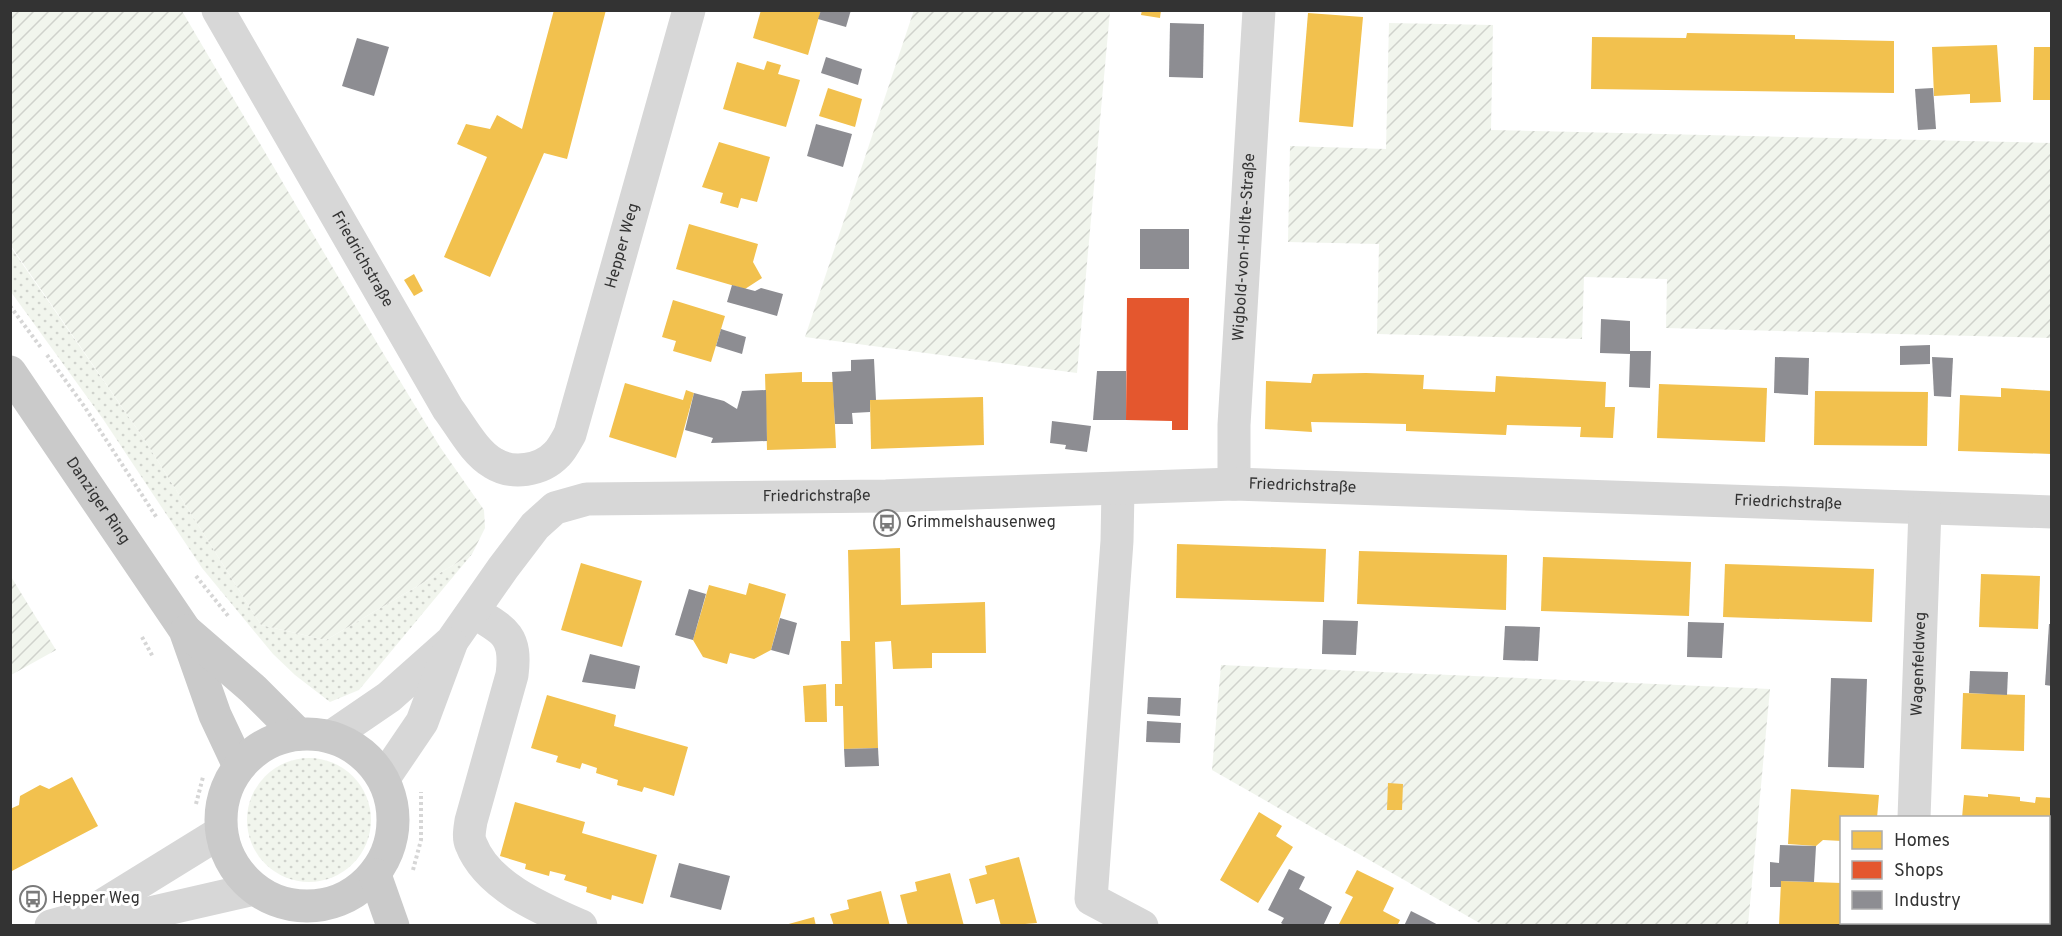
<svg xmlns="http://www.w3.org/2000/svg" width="2062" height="936" font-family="Overpass,sans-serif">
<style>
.grass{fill:url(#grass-dots)}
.garden{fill:url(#garden-furrows)}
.homes{fill:#f2c14e}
.shops{fill:#e4572e}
.industry{fill:#8d8d92}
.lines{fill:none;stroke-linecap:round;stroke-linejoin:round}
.path{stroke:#d6d6d6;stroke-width:4;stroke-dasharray:3 3;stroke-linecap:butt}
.minor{stroke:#d7d7d7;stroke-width:33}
.major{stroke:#cacaca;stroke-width:33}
.labels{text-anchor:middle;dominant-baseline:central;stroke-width:6;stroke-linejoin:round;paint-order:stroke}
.street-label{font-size:16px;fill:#333;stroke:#fff}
.poi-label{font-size:16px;fill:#333;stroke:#fff;text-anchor:start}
</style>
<defs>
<pattern id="grass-dots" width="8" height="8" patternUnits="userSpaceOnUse" patternTransform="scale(1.5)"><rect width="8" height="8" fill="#f1f5ed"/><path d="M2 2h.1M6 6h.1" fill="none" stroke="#cfd2cc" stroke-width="1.8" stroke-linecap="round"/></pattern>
<pattern id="garden-furrows" width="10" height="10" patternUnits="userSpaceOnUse" patternTransform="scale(1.5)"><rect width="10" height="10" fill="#f1f5ed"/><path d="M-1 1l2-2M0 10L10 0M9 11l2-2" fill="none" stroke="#cfd2cc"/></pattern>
</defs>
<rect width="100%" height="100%" fill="#fff"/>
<g class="grass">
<path d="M10,246L144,439L261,625L326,640L472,554L359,690L330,702L295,675L273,654L202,568L103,419L11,292Z"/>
<circle cx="309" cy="820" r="62"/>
</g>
<g class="garden">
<path d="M914,10L1110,11L1077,373L805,337Z"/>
<path d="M10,11H182L377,343L440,447L484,510L485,528L472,554L326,640L261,625L144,439L11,246Z"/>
<path d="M1389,23L1493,25L1491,130L2051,143V338L1666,328L1667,279L1584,277L1582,339L1377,334L1379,244L1288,242L1290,146L1386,149Z"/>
<path d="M10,575L56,650L11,675H10Z"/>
<path d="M1221,665L1770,689L1748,925H1483L1212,770Z"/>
</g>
<g class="homes">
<path d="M554,10H606L567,159L544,153L490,277L444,257L487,157L457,144L466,124L490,129L497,115L522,129Z"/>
<path d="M761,10H821L808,55L753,38Z"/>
<path d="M1142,10H1161L1160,18L1141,15Z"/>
<path d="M1308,13L1363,17L1353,127L1299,122Z"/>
<path d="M1687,33L1795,35V39L1894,41V93L1591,89L1592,37L1686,38Z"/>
<path d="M1997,45L2001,102L1970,103V94L1934,96L1932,47Z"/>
<path d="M2034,47H2052V100H2033Z"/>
<path d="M767,61L781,65L778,74L800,80L786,127L723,109L737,62L764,70Z"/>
<path d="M828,88L862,99L855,127L819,116Z"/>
<path d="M719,142L770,157L757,202L741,198L738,208L720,203L723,193L702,187Z"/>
<path d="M689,224L758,244L753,262L762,278L745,289L676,269Z"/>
<path d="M414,274L423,291L414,296L404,280Z"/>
<path d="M673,300L725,316L711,362L673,351L676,341L662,337Z"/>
<path d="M802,372V382H833L836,448L767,450L765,374Z"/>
<path d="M1366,373L1424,375L1423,389L1495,392L1496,376L1606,382L1605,407H1615L1613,438L1580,437L1581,427L1507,425L1506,435L1406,431V424L1364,423L1311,422L1312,432L1265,429L1266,381L1311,383L1313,374Z"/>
<path d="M625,383L683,400L686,390L694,393L676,458L609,437Z"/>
<path d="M1659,384L1767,388L1765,442L1657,438Z"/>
<path d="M2001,388L2052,391V454L1958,451L1960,395L2001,397Z"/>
<path d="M1815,391L1928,392L1927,446L1814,445Z"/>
<path d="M983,397L984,445L871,449L870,400Z"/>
<path d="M1177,544L1326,549L1324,602L1176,598Z"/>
<path d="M900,548L901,605L985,602L986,653H932V668L893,669L891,641L875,642L878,748L844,749L843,706H835V684H842L841,641H850L848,550Z"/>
<path d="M1359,551L1507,555L1506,610L1357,604Z"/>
<path d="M1543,557L1691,562L1689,616L1541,611Z"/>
<path d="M581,563L642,581L622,647L561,630Z"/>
<path d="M1725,564L1874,569L1872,622L1723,617Z"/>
<path d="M1981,574L2040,576L2038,629L1979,627Z"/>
<path d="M749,583L786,594L771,650L754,659L730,653L727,664L703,657L693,640L709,585L746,595Z"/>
<path d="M826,684L827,722H805L803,686Z"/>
<path d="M1963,693L2025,695L2024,751L1961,749Z"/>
<path d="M547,695L616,715L614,726L688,747L674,796L644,787L642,792L617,785L618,780L596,773L597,768L582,763L580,769L556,762L558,756L531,748Z"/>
<path d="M72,777L98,826L10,872V809L19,805L20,796L40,785L49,789Z"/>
<path d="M1388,783L1403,784L1402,810H1387Z"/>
<path d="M1791,789L1879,795L1877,818H1842V841L1823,840L1816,846L1788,844Z"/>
<path d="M1988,794L2020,797V801L2035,803L2036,797L2052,798L2050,837L2049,818H1962L1964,795L1988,797Z"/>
<path d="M515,802L585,822L582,833L657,855L643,904L612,895L611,900L586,892L587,887L564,880L566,875L550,871L549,876L525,869L526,864L500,856Z"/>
<path d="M1259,812L1282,826L1276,836L1293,847L1258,903L1220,880Z"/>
<path d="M1019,857L1037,923L1001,926L994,899L976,904L969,879L987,874L985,866Z"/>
<path d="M1357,870L1394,888L1383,911L1400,920L1397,926H1338L1353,897L1345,893Z"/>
<path d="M950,873L964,926H908L900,895L917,891L915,882Z"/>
<path d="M1781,881L1842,883V922H1848V926H1779Z"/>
<path d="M881,891L890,926H834L830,914L849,909L847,900Z"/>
<path d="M814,917L816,926H785V925Z"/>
<rect x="1953" y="922" width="88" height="4"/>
</g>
<path class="shops" d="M1127,298H1189L1188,430H1172V421L1126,420Z"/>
<g class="industry">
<path d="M821,10H851L846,27L818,19Z"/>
<path d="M1170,23L1204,24L1203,78L1169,77Z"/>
<path d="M357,38L389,47L374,96L342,86Z"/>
<path d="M826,57L862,69L858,85L821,73Z"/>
<path d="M1933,88L1936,129L1918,130L1915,89Z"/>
<path d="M816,124L852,134L843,167L807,156Z"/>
<rect x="1140" y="229" width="49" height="40"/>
<path d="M732,285L755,291L761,288L783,294L777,316L727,302Z"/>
<path d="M1601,319L1630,321V351H1651L1650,388L1629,387L1630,354L1600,353Z"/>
<path d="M721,329L746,337L742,354L716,346Z"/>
<path d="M1930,345V364L1900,365V346Z"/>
<path d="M1775,357L1809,358L1808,395L1774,393Z"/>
<path d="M1932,357L1953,358L1951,397L1934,396Z"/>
<path d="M874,359L876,400H870V412L852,413L853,424H835L832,372L851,371V360Z"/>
<path d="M1097,371H1126V420H1093Z"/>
<path d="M766,390L767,441L711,443L713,438L685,430L694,393L724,401L737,409L742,391Z"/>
<path d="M1052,421L1091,426L1087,452L1065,449L1066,445L1050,443Z"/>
<path d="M689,589L706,594L693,640L675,635Z"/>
<path d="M780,618L797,623L789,655L771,650Z"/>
<path d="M1323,620L1358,621L1356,655L1322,654Z"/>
<path d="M1688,622L1724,623L1722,658L1687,657Z"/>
<path d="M2049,624H2052V686L2045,685Z"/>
<path d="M1505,626L1540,627L1538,661L1503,660Z"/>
<path d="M590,654L640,666L635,689L582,682Z"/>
<path d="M1970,671L2008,672L2007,695L1969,693Z"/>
<path d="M1831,678L1867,679L1864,768L1828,767Z"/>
<path d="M1148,697L1181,698L1180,716L1147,714Z"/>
<path d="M1147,721L1181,723L1180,743L1146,742Z"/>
<path d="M878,748L879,766L845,767L844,749Z"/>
<path d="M1780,845L1816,846L1814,882L1781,881V887H1770V862L1779,863Z"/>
<rect x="2049" y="848" width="3" height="23"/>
<path d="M679,863L730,876L721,910L670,897Z"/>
<path d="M1289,869L1305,877L1299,889L1332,907L1323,926H1286L1281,923L1284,918L1268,910Z"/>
<rect x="2049" y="873" width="3" height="28"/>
<path d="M1411,911L1427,919L1440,926H1404Z"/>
</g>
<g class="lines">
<g class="path">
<path d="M10,306L42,349"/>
<path d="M47,355L84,406L157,518"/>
<path d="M196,576L229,617"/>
<path d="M142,637L153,657"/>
<path d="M196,804L203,777"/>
<path d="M413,870L421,840V792"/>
</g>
<g class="minor">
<path id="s1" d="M218,10L448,409C461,426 474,452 493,463C512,475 541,471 557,454C562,449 566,441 570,434L689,10"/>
<path id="s2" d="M1234,484V425L1259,10"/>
<path d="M1118,490L1117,541L1091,899L1142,926"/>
<path d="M473,612C505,630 517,636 512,675L471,821C470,827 468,838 471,844C487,886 542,909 581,926"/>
<path id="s3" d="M332,736L389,697L452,641L503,568L535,526L555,508L587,499L886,496L1234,484L2052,512"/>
<path d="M384,778L422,722L451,644"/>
<path id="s4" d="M1914,818L1925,509"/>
<path d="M85,916L221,832"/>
<path d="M51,926L84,917H132L254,889"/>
<path d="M1906,926V922"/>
</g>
<g class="major">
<path id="s5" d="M10,372L185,630L215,715L239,766"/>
<path d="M186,631L253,689L298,734"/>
<circle cx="307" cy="820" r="86"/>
<path d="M375,875L393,926"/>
</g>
</g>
<defs>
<symbol id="bus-ring" viewBox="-11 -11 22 22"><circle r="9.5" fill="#fff" stroke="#7a7a7a" stroke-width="1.5"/><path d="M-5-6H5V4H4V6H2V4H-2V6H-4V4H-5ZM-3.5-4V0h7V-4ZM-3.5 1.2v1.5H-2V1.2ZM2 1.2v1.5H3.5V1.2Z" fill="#7a7a7a"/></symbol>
</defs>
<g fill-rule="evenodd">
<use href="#bus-ring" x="872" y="508" width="30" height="30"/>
<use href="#bus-ring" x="18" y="884" width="30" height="30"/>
</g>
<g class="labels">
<g class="street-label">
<text stroke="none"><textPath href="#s1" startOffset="820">Hepper Weg</textPath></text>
<text stroke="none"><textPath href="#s2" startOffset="237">Wigbold-von-Holte-Straße</textPath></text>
<text stroke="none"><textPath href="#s1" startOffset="288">Friedrichstraße</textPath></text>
<text stroke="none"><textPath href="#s3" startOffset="1071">Friedrichstraße</textPath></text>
<text stroke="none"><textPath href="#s3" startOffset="585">Friedrichstraße</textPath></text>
<text stroke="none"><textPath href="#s5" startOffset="156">Danziger Ring</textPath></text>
<text stroke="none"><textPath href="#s3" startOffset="1557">Friedrichstraße</textPath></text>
<text stroke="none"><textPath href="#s4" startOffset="154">Wagenfeldweg</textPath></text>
</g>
<g class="poi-label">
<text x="906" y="523">Grimmelshausenweg</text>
<text x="52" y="899">Hepper Weg</text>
</g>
</g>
<rect width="2062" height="936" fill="none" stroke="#333333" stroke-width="24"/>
<rect x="1840" y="816" width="210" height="108" fill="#ffffff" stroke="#adadad" stroke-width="1.5"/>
<rect x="1852" y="831" width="30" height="18" fill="#f2c14e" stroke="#adadad" stroke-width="1.5"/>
<text x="1894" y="846" font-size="18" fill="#333333">Homes</text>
<rect x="1852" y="861" width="30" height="18" fill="#e4572e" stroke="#adadad" stroke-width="1.5"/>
<text x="1894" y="876" font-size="18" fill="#333333">Shops</text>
<rect x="1852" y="891" width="30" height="18" fill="#8d8d92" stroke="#adadad" stroke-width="1.5"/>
<text x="1894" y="906" font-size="18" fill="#333333">Industry</text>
</svg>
